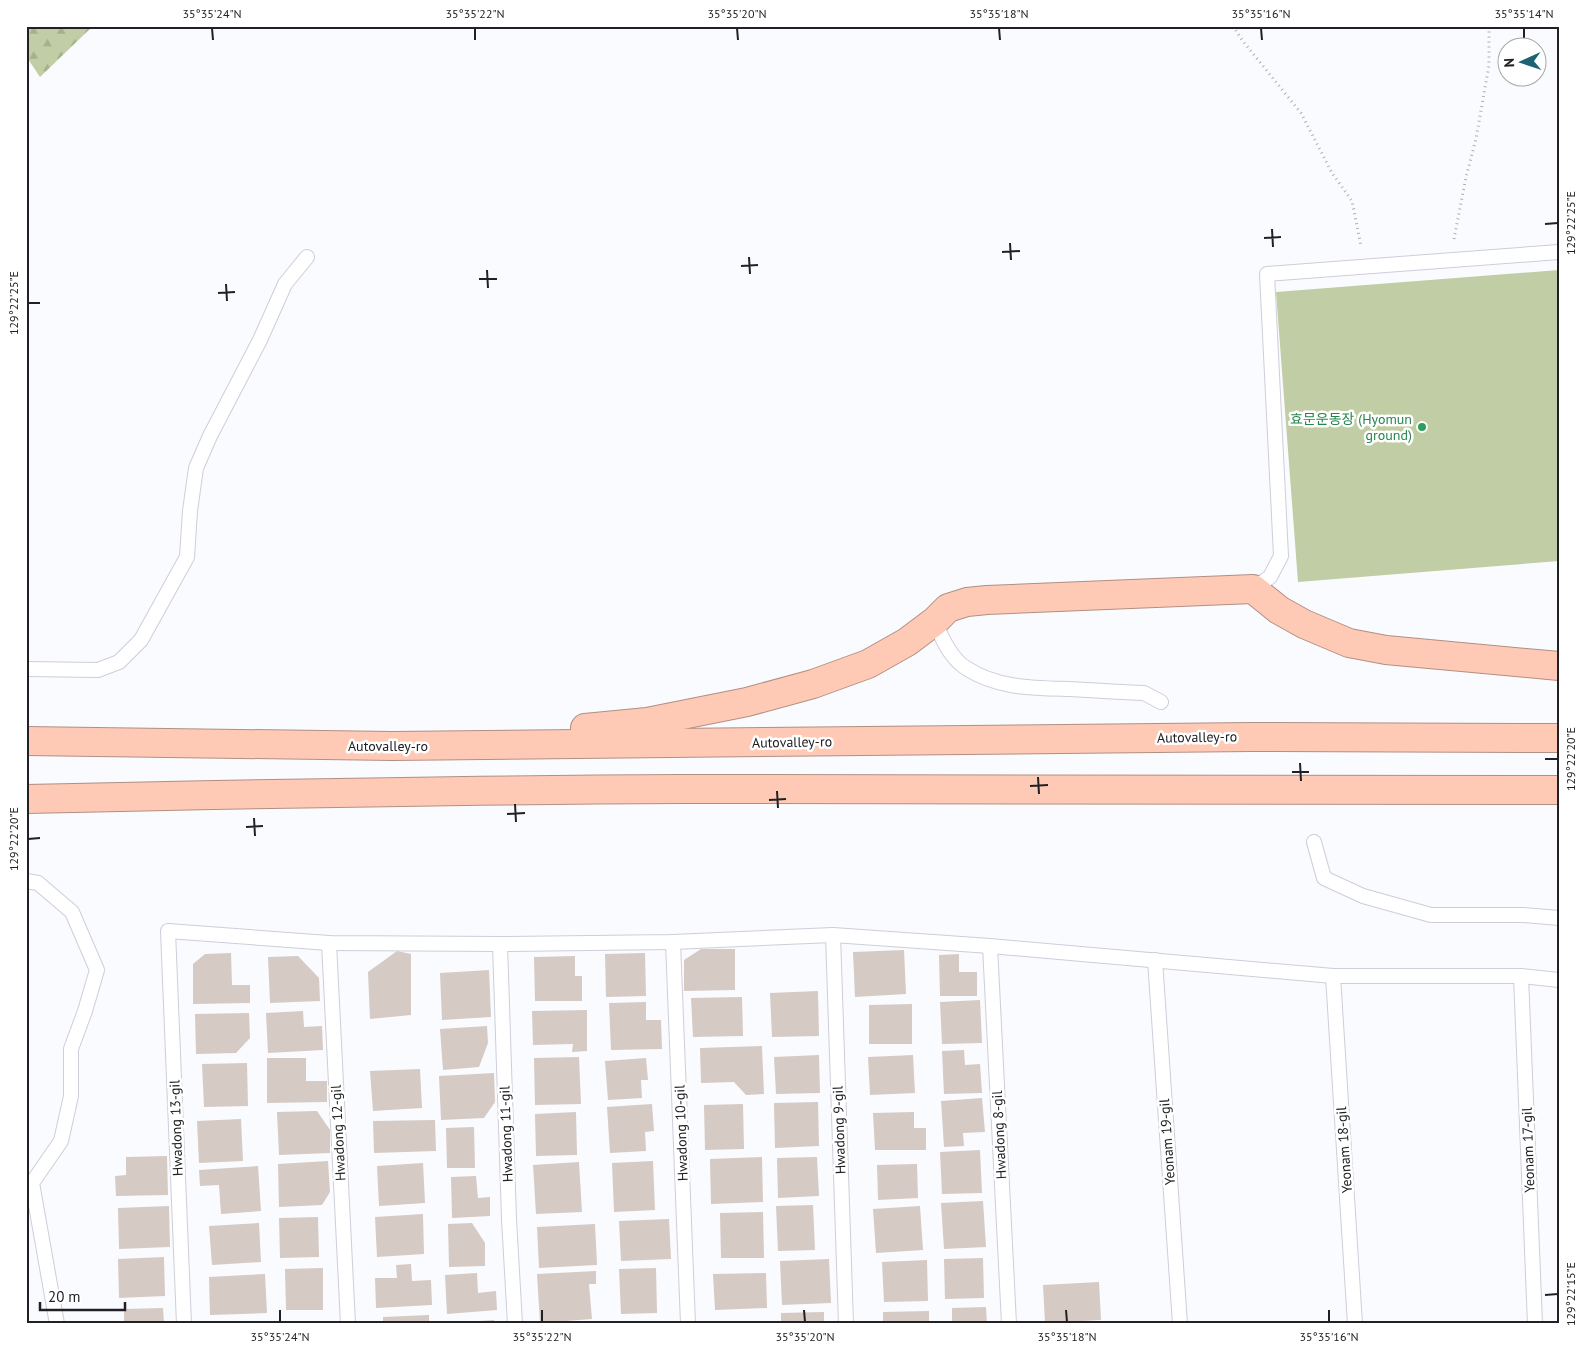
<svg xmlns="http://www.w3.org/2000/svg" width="1585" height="1350" font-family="'PT Sans','Noto Sans KR',sans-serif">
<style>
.forest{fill:url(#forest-firs)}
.pitch{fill:#c1cda4}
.building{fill:#d5cac4}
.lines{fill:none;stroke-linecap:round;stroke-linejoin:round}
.lane-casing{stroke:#cdced9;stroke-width:16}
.highway-casing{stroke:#b18f83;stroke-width:30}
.path{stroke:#aeafb3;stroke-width:3;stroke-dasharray:1 4;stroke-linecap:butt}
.lane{stroke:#fff;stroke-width:14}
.highway{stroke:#fecab5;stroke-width:28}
.ticks{fill:none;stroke:#212125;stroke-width:2}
.leisure-dot{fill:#2e9e5b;stroke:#fff;stroke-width:2}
.labels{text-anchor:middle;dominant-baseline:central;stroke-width:5;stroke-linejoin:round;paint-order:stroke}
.leisure-label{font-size:14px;fill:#27864d;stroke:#fff;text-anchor:end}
.street-label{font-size:14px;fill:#212125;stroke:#fff}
.neatline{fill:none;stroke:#212125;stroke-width:2}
.ticks-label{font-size:12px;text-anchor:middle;fill:#212125}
</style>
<defs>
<pattern id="forest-firs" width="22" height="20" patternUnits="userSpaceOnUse" patternTransform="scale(1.25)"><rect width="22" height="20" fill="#c1cda4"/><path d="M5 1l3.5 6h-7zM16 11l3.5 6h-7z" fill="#a6b08d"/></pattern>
</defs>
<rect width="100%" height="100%" fill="#fafbff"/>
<path class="forest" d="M26,26H93L40,77L26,56Z"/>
<path class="pitch" d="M1559,270V561L1298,582L1276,292Z"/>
<g class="building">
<path d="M701,949H735V990L684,991V960Z"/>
<path d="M904,950L906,994L855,997L853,952Z"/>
<path d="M397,951L411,954V1015L370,1019L368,972Z"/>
<path d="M231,953L232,985H250V1003L193,1004V964L205,954Z"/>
<path d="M645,953L646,996L606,997L605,954Z"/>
<path d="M959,954V972H977V996H940L939,955Z"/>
<path d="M298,956L319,978L320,1001L270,1003L268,957Z"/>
<path d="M575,956V976H582V1001H535L534,957Z"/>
<path d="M489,970L491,1017L442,1020L440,973Z"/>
<path d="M818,991L819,1036L772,1037L770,993Z"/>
<path d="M742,997L743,1036L693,1037L691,998Z"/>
<path d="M980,1000L982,1043L942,1044L940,1002Z"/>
<path d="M646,1002V1020H661L662,1049L611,1050L609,1003Z"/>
<path d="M912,1004V1044H869V1005Z"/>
<path d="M587,1010V1051L572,1052L573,1044L533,1045L532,1011Z"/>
<path d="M303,1011L304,1027L322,1026L323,1050L268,1053L266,1013Z"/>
<path d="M249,1013L250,1038L236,1053L196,1054L195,1014Z"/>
<path d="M487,1026L488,1043L479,1067L443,1070L440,1029Z"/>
<path d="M762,1046L764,1094L746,1095L734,1082L701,1083L700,1048Z"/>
<path d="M964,1050L965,1065L980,1064L982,1093L944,1094L942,1051Z"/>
<path d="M819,1055L820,1093L776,1094L774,1057Z"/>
<path d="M913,1055L915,1093L870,1095L868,1057Z"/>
<path d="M579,1057L581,1104L535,1105L534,1058Z"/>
<path d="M267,1058H306V1081H327V1102L267,1103Z"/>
<path d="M646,1058L648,1080H641L642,1098L608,1100L605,1061Z"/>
<path d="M247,1063L248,1106L204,1107L202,1064Z"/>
<path d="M420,1069L422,1108L373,1111L370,1071Z"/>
<path d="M494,1073L495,1102L484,1118L441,1120L439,1076Z"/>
<path d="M982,1098L985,1132L963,1133L964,1146L944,1147L941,1101Z"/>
<path d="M818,1102L819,1146L775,1148L774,1103Z"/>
<path d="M652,1104L654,1131L645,1132L646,1151L610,1153L607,1107Z"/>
<path d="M743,1104L744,1149L705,1150L704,1105Z"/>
<path d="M317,1111L330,1130V1153L279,1155L277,1112Z"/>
<path d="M576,1112L577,1155L536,1156L535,1114Z"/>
<path d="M914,1112V1128H926V1150H875L873,1113Z"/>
<path d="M241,1119L243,1161L199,1163L197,1121Z"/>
<path d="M435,1120L436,1151L374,1153L373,1121Z"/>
<path d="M474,1127L475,1168H447L446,1128Z"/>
<path d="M980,1150L982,1193L942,1194L940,1152Z"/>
<path d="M167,1156L168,1195L116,1196L115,1176L126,1175V1157Z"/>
<path d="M762,1157L763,1202L711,1204L710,1159Z"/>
<path d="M817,1157L819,1196L778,1198L777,1158Z"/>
<path d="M328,1161L330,1192L322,1205L279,1207L278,1164Z"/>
<path d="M653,1161L655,1210L614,1212L612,1163Z"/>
<path d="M579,1162L582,1212L536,1214L533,1165Z"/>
<path d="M423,1163L425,1203L379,1206L377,1166Z"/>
<path d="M917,1164L918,1198L878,1200L877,1165Z"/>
<path d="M258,1166L261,1211L221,1214L219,1185L200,1186L199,1170Z"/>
<path d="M476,1176L478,1198L490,1197V1216L452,1218L451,1177Z"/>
<path d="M983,1201L986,1247L944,1249L941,1203Z"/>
<path d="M813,1205L815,1250L778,1251L776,1206Z"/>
<path d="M169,1206L170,1247L119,1249L118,1208Z"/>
<path d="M920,1206L923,1250L876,1253L873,1209Z"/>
<path d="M763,1212L764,1258H721L720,1213Z"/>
<path d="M423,1214L424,1254L377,1257L375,1217Z"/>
<path d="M318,1217L319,1257L280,1258L279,1218Z"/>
<path d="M669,1219L671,1259L621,1261L619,1221Z"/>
<path d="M259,1223L261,1262L212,1265L209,1226Z"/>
<path d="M472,1223L485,1243V1266L449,1267L448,1224Z"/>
<path d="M595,1224L597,1265L539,1268L537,1227Z"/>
<path d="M164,1257L165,1296L119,1298L118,1259Z"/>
<path d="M983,1258L984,1298L945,1299L944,1259Z"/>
<path d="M829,1259L831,1303L782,1305L780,1261Z"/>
<path d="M927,1260L928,1301L884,1302L882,1262Z"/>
<path d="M411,1264L412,1281L431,1280L432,1305L376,1308L375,1278H397L396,1265Z"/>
<path d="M323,1268V1310H286L285,1269Z"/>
<path d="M656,1268L657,1313L621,1314L619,1269Z"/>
<path d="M596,1271V1284H589L592,1319L540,1323L537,1274Z"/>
<path d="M477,1273L478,1293L496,1291L497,1310L447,1314L445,1275Z"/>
<path d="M766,1273L767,1308L715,1310L713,1274Z"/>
<path d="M265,1274L267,1313L210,1315L209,1277Z"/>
<path d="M1099,1282L1101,1320L1045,1323L1043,1285Z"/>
<path d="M986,1307L987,1324H952V1308Z"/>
<path d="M163,1308L164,1324H124V1309Z"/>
<path d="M929,1311V1324H883V1312Z"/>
<path d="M824,1312V1324H781V1313Z"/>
<path d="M429,1315V1324H383V1317Z"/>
<path d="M494,1320L495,1324H463V1322Z"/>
<path d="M332,1321V1324H310V1322Z"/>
<path d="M753,1321V1324H701V1322Z"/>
</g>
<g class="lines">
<defs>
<g id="lane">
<path d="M1253,589L1270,577L1281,556L1267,274L1559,252"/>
<path d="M935,621C941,637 950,658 966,668C997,688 1031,688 1067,689C1092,690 1118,692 1144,693L1161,702"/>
<path d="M26,669L98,670L119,662L141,640L187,557L190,511L196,468L210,436L260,340L285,284L307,257"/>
<path d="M1314,842L1324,878L1363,896L1431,915H1523L1559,918"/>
<path d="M26,881L38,883L72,912L97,970L85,1011L71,1049V1096L61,1141L32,1183L57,1324"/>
<path d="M833,935L846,1324"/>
<path d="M673,942L688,1324"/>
<path d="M329,943L348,1324"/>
<path d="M500,944L509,1219L515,1324"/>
<path d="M990,946L1009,1324"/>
<path d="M1155,960L1180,1324"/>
<path d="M1333,976L1355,1324"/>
<path d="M1521,976L1535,1324"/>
<path d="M184,1324L168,931L329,943L500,944L673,942L833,935L990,946L1333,976H1521L1559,980"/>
</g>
<g id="highway">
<path d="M585,728L647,722L747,702L813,684L868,664L907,642L935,621L948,608L967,602L987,600L1253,589L1279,610L1304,624L1349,643L1386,650L1559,666"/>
<path d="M26,741L392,746L1251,737L1559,738"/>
<path d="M26,799C244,794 463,790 681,789C973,788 1266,792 1559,790"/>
</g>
</defs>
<use href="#lane" class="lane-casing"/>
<use href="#highway" class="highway-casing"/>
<g class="path">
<path d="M1233,26L1242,40L1301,113L1332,173L1352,201L1361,246"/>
<path d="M1454,239L1466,177L1476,139L1489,65V26"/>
</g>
<use href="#lane" class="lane"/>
<use href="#highway" class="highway"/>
</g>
<path class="ticks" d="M212,28L213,40M475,28V40M737,28L738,40M999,28L1000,40M1261,28L1262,40M1524,28V40M1545,224L1558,223M1272,229L1273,247M1264,238L1281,237M1010,243L1011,260M1002,252L1020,251M749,257L750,274M741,266L758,265M487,270L488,288M479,279H497M226,284L227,301M218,293L235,292M28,303H40M1545,759H1558M1300,763L1301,781M1292,772H1309M1038,777L1039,794M1030,786L1048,785M777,791L778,808M769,800L786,799M515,804L516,822M507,814L525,813M254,818L255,836M246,827L263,826M28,839L40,838M1545,1295L1558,1294M280,1310V1322M542,1310V1322M804,1310L805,1322M1066,1310L1067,1322M1329,1310V1322"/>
<circle class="leisure-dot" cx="1422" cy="427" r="5"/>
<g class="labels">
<g class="leisure-label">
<text x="1412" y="419">효문운동장 (Hyomun<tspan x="1412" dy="16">ground)</tspan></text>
</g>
<g class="street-label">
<text transform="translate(1197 737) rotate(-1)">Autovalley-ro</text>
<text transform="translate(792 742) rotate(-1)">Autovalley-ro</text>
<text x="388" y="746">Autovalley-ro</text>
<text transform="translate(176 1128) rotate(-92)">Hwadong 13-gil</text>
<text transform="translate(839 1130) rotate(-92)">Hwadong 9-gil</text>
<text transform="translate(338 1133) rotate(-93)">Hwadong 12-gil</text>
<text transform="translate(681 1133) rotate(-92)">Hwadong 10-gil</text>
<text transform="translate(506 1134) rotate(-92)">Hwadong 11-gil</text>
<text transform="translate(999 1135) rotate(-93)">Hwadong 8-gil</text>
<text transform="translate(1167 1142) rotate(-94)">Yeonam 19-gil</text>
<text transform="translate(1344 1150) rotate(-94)">Yeonam 18-gil</text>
<text transform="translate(1528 1150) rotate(-92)">Yeonam 17-gil</text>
</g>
</g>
<rect width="1585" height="1350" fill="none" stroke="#ffffff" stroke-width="55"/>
<g transform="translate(1522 62) rotate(267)"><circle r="24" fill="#ffffff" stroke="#a6a6a8"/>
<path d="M0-4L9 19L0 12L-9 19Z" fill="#1c6472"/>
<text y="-8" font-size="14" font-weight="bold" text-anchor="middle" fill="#212125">N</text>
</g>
<path d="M40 1302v8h85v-8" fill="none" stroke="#212125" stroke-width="2.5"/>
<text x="48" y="1302" font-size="15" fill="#212125" stroke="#ffffff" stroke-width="4" paint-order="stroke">20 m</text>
<rect x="28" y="28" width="1530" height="1294" class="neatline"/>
<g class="ticks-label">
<text x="212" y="18">35°35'24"N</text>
<text x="475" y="18">35°35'22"N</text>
<text x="737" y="18">35°35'20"N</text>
<text x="999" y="18">35°35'18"N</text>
<text x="1261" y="18">35°35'16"N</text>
<text x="1524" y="18">35°35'14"N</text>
<text transform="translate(1571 223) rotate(-90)" y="4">129°22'25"E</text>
<text transform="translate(14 303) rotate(-90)" y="4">129°22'25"E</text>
<text transform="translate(1571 759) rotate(-90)" y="4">129°22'20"E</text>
<text transform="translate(14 839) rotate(-90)" y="4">129°22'20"E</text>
<text transform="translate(1571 1294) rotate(-90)" y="4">129°22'15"E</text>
<text x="280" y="1341">35°35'24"N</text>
<text x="542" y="1341">35°35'22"N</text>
<text x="805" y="1341">35°35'20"N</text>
<text x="1067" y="1341">35°35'18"N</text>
<text x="1329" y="1341">35°35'16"N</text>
</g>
</svg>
